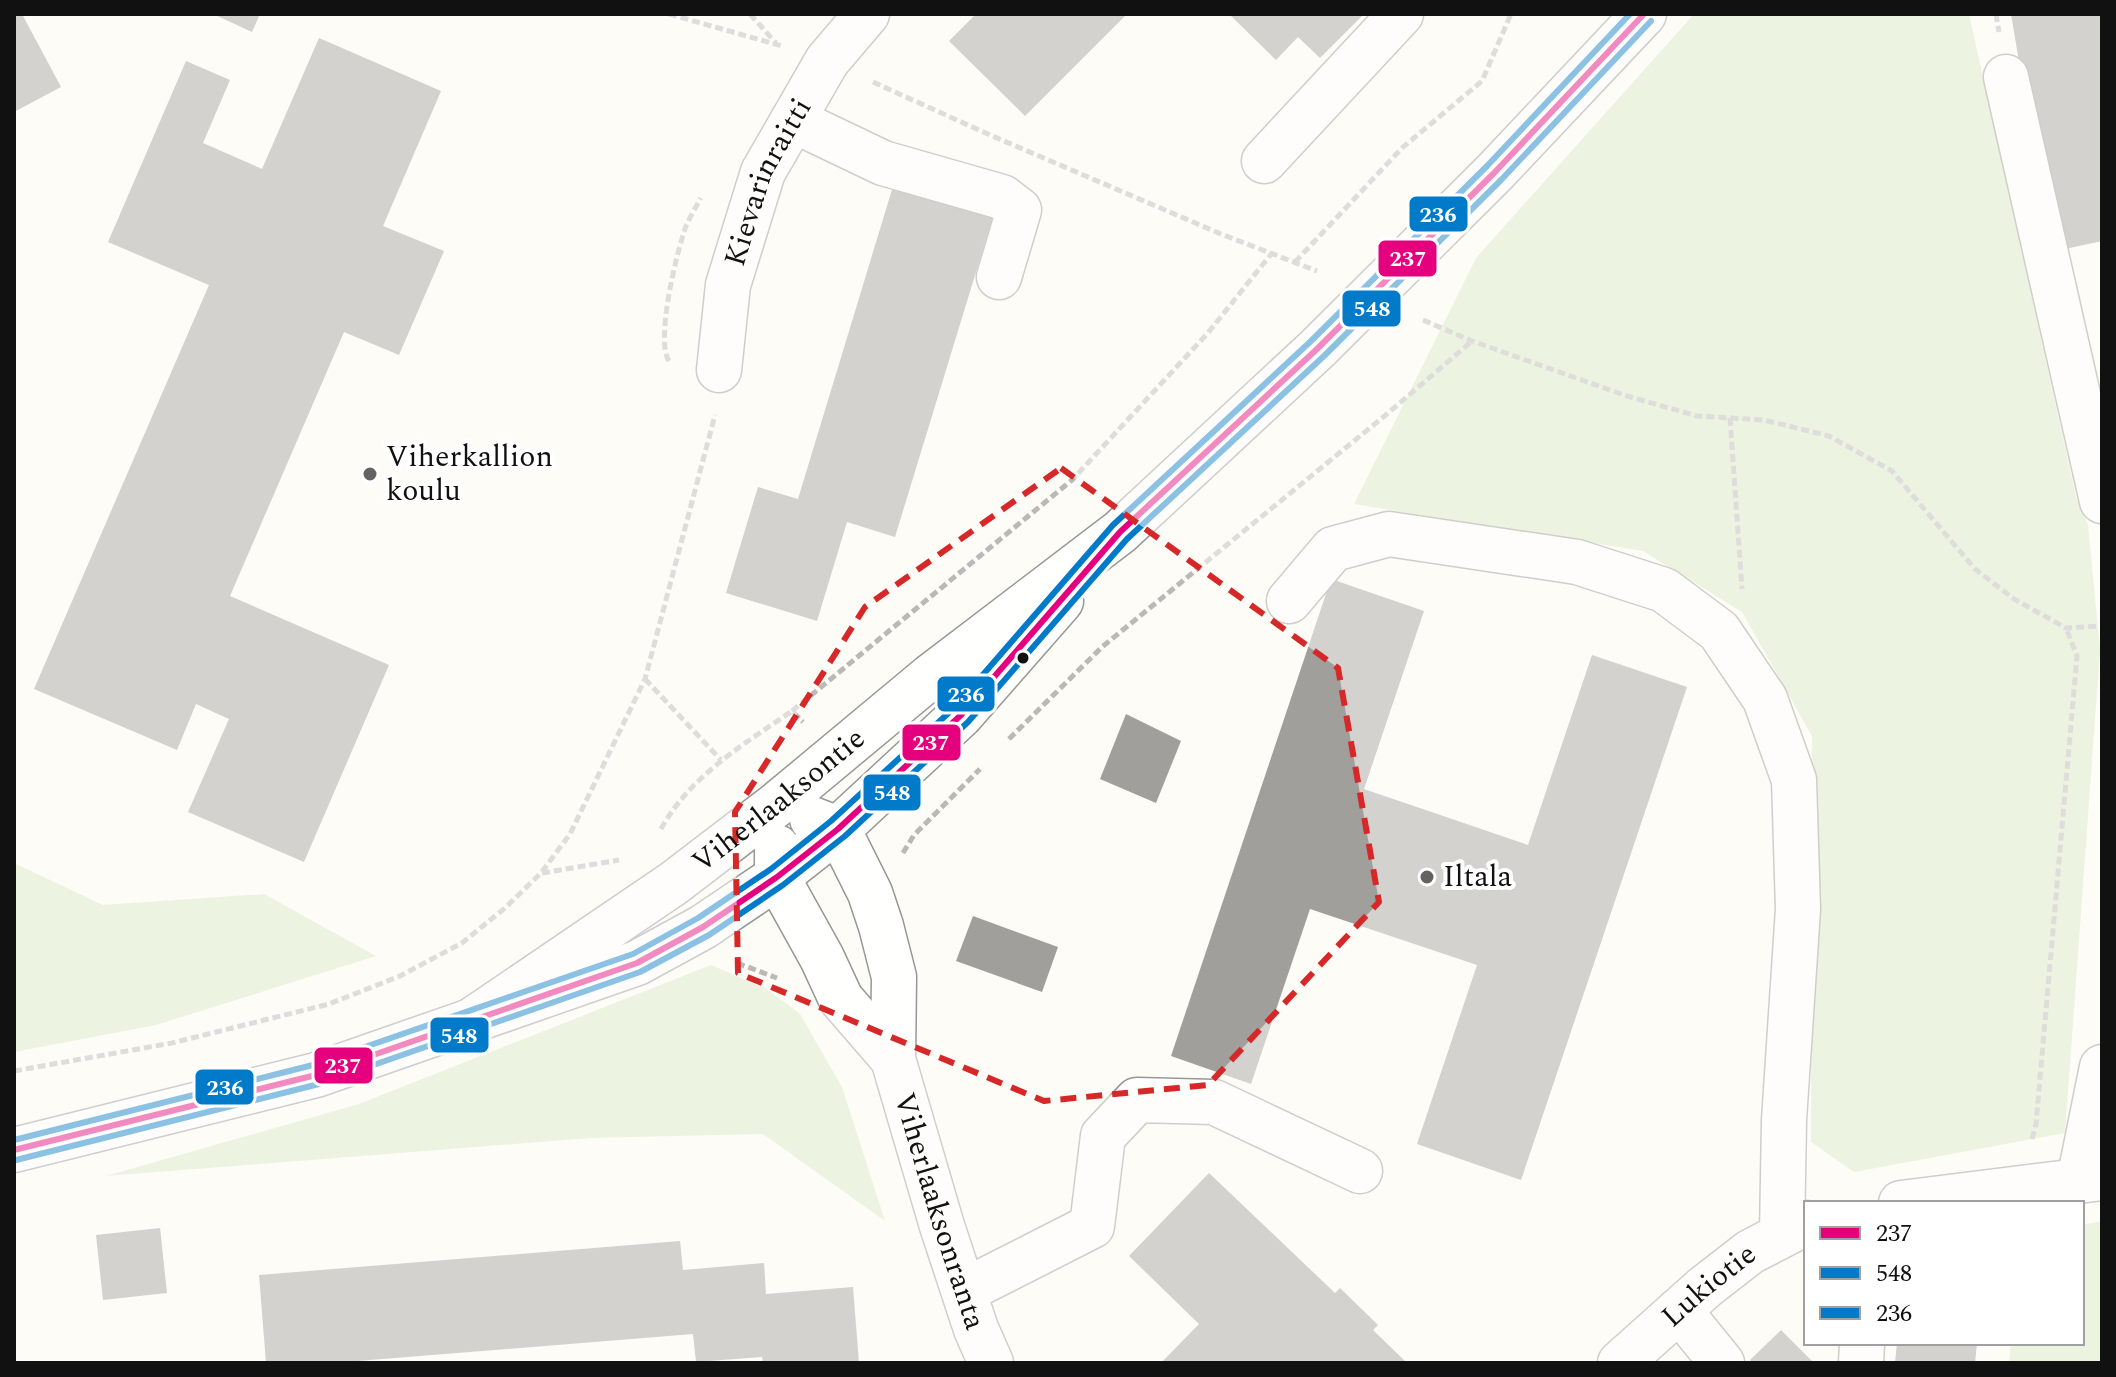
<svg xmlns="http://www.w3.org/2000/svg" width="2116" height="1377" font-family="Spectral,serif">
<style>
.forest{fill:#d8eac5}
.building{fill:#a19f9c}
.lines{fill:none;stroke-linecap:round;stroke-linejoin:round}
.minor-casing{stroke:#979795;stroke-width:47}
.path{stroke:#b9b9b8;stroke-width:5;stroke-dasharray:8 4;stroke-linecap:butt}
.minor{stroke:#fffffe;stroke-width:44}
.bus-1-casing{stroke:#fff;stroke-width:12}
.bus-2-casing{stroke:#fff;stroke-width:12}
.bus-3-casing{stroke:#fff;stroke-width:12}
.bus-1{stroke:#e5007d;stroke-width:6}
.bus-2{stroke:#007ac9;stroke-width:6}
.bus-3{stroke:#007ac9;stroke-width:6}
.marked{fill:none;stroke:#d62828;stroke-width:6;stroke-dasharray:16 10;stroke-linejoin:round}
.poi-dot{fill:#646362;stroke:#fff;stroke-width:3}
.bus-dot{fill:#111;stroke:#fff;stroke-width:3}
.labels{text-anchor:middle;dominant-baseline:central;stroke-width:8;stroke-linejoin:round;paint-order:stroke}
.street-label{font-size:30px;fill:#111;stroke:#fff}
.poi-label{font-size:30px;fill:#111;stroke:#fff;text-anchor:start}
.line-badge{stroke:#fff;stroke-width:3}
.badge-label{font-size:22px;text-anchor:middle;font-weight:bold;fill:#fff}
</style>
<rect width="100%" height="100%" fill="#fdfcf7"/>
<g class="forest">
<path d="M1694,14H1969L2076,497L2088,525L2100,650L2065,1133L1854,1172L1811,1142L1812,736L1742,612L1643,551L1354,504L1476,258Z"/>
<path d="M14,863L103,905L264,894L376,956L156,1025L14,1052Z"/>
<path d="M711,965L767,989L800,1014L842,1087L885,1221L763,1134L591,1138L106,1176L359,1104Z"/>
<path d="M2102,1221V1363H2009L2011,1343H2082V1225Z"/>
</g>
<g class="building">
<path d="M14,14H22L61,87L14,112Z"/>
<path d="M213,14H260L252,32Z"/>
<path d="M976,14H1127L1025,116L949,41Z"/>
<path d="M1229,14H1364L1320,58L1298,37L1276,60Z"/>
<path d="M2011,14H2102V241L2051,252Z"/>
<path d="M319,38L441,91L383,226L444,251L399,355L344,332L230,596L389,665L304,862L188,812L229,719L196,704L177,750L34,689L209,285L108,242L186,61L230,80L203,143L262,169Z"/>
<path d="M894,183L994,213L895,537L847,522L817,621L726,593L758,487L798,499Z"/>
<path d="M1331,579L1424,611L1364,789L1528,845L1592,655L1687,687L1521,1180L1417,1144L1477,965L1310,909L1251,1084L1171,1056Z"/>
<path d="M1126,714L1181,741L1156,803L1100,779Z"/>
<path d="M973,916L1058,947L1042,992L956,961Z"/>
<path d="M1209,1173L1335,1293L1340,1288L1378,1325L1373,1330L1407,1363H1161L1199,1324L1129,1256Z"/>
<path d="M160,1228L167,1293L103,1300L96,1235Z"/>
<path d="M680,1241L683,1270L764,1263L766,1294L853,1287L859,1363H763L762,1357L696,1362L693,1334L333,1363H266L259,1275Z"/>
<path d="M1781,1330L1814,1363H1753L1750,1360Z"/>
<path d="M1897,1343H1977L1975,1363H1895Z"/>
</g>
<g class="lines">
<defs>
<g id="minor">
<path d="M2006,77L2102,501"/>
<path d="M793,120L883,163L1002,197L1019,210L999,277"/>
<path d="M1264,161L1401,14"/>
<path id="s1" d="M719,370L728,285L763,172L827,61L867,14"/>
<path d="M1289,601L1333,549L1389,534L1577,562L1664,590L1719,631L1765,699L1794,780L1798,909L1784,1120L1782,1235"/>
<path id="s2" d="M812,819L838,829L870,893L881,926L894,977L893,1059L942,1226L976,1329L991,1363"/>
<path d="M777,847V877L822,958L841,999L893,1059"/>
<path id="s3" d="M465,1025L674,883L776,805L931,676L1120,532L1317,349L1494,173L1644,14"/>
<path d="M14,1150L316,1075L637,963L703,927L777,877L838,829L961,715L1061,601"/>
<path d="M2079,1181L2102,1067"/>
<path d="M1901,1203L2102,1178"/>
<path d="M964,1291L1092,1226L1103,1136L1137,1100L1214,1102L1360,1171"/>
<path d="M1679,1310L1722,1363"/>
<path id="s4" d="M1620,1363L1705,1287L1750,1252L1806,1223"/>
<path d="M1861,1363L1862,1343"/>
</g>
</defs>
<use href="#minor" class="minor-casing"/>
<g class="path">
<path d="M669,14L782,46"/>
<path d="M750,14L776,43"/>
<path d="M1996,14L1999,32"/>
<path d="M873,82L990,135L1221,234L1317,271"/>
<path d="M1295,262L1402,148L1482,81L1511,14"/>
<path d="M1423,320L1472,341L1627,396L1697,416L1764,420L1829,436L1892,471L1975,569L2014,599L2066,628L2102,626"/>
<path d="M669,361C655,340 677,251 686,226C690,217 696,207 701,198"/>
<path d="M1730,418L1742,589"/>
<path d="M645,679L721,760"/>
<path d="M792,711L1072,480L1207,334L1272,253"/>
<path d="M1009,739L1102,647L1387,414L1472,341"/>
<path d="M661,829C690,776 744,744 792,711L803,722"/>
<path d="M903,853L914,835L980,769"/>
<path d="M542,873L619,860"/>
<path d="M737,963L777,978"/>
<path d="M14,1071L172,1043L329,1004L400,976L462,943L505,908L541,873L570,834L645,679L715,415"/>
<path d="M2032,1139L2036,1124L2077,656L2066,628"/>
</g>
<use href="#minor" class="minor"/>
<defs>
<path id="bus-1" d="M14,1150L316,1075L637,963L703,927L777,877L838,829L961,715L1120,532L1317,349L1494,173L1644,14"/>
<path id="bus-2" d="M16,1160L319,1084L640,972L709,935L783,885L845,836L968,722L1127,539L1324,356L1501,180L1651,21"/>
<path id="bus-3" d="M14,1140L313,1065L633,954L698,918L771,869L831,821L954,708L1113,525L1310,342L1487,166L1630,14"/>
</defs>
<use href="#bus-1" class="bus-1-casing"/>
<use href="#bus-2" class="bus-2-casing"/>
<use href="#bus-3" class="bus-3-casing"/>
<use href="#bus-1" class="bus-1"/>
<use href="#bus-2" class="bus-2"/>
<use href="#bus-3" class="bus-3"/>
</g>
<path d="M0 0H2116V1377H0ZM1061,468L1338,668L1379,902L1208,1085L1044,1101L738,973L735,812L865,607Z" fill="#fdfcf7" fill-opacity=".55" fill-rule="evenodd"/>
<path class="marked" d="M1061,468L1338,668L1379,902L1208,1085L1044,1101L738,973L735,812L865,607Z"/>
<g class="poi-dot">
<circle cx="370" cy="474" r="8"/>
<circle cx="1427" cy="877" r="8"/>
</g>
<circle class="bus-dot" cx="1023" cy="658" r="7"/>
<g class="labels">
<g class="street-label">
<text stroke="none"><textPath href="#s1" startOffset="196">Kievarinraitti</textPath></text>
<text stroke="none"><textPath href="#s3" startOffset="386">Viherlaaksontie</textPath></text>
<text stroke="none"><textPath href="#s2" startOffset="428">Viherlaaksonranta</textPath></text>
<text stroke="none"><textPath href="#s4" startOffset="118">Lukiotie</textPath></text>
</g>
<g class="poi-label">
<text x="386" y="457">Viherkallion<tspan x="386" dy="34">koulu</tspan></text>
<text x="1443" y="877">Iltala</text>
</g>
</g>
<g class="line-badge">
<rect x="1408" y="195" width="61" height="38" rx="8" fill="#007ac9"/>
<rect x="1377" y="239" width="61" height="39" rx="8" fill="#e5007d"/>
<rect x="1341" y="289" width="61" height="39" rx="8" fill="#007ac9"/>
<rect x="936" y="675" width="60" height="38" rx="8" fill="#007ac9"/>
<rect x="901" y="723" width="61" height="39" rx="8" fill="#e5007d"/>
<rect x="862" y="773" width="60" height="39" rx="8" fill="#007ac9"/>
<rect x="429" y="1016" width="61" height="38" rx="8" fill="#007ac9"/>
<rect x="313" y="1046" width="61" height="39" rx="8" fill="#e5007d"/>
<rect x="194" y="1068" width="61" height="38" rx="8" fill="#007ac9"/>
</g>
<g class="badge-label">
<text x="1438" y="222">236</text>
<text x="1408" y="266">237</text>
<text x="1372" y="316">548</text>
<text x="966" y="702">236</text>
<text x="931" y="750">237</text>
<text x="892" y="800">548</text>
<text x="459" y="1043">548</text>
<text x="343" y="1073">237</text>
<text x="225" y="1095">236</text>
</g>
<rect width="2116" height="1377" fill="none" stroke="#111111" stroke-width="32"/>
<rect x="1804" y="1201" width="280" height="144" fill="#ffffff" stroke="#a0a0a0" stroke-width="2"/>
<rect x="1820" y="1227" width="40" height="12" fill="#e5007d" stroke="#a0a0a0" stroke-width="2"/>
<text x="1876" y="1241" font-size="24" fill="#111111">237</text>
<rect x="1820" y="1267" width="40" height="12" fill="#007ac9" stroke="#a0a0a0" stroke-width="2"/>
<text x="1876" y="1281" font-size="24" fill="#111111">548</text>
<rect x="1820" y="1307" width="40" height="12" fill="#007ac9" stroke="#a0a0a0" stroke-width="2"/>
<text x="1876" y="1321" font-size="24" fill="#111111">236</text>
</svg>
